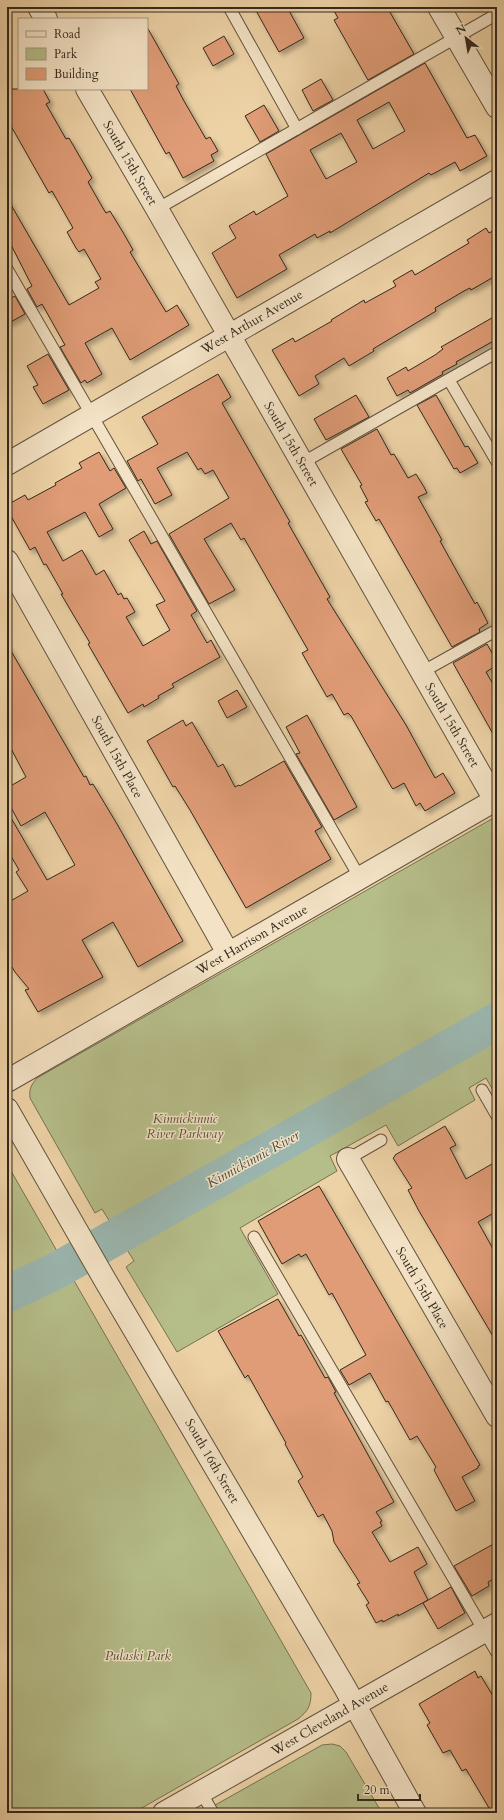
<svg xmlns="http://www.w3.org/2000/svg" width="504" height="1820" font-family="Cardo,serif">
<style>
.green{fill:#b5bd89;stroke:#747353}
.lines{fill:none;stroke-linecap:round;stroke-linejoin:round}
.river{stroke:#9bb6af;stroke-width:37}
.building{fill:#df9c76;stroke:#32291d;fill-rule:evenodd;filter:url(#shadow)}
.service-casing{stroke:#61533f;stroke-width:13}
.minor-casing{stroke:#61533f;stroke-width:24}
.tertiary-casing{stroke:#61533f;stroke-width:24}
.service{stroke:#f3e2c5;stroke-width:11}
.minor{stroke:#f3e2c5;stroke-width:22}
.tertiary{stroke:#f3e2c5;stroke-width:22}
.labels{text-anchor:middle;dominant-baseline:central;stroke-width:3;stroke-linejoin:round;paint-order:stroke}
.street-label{font-size:13px;fill:#32291d;stroke:#f3e2c5}
.park-label{font-size:13px;font-style:italic;fill:#534e38;stroke:#f3e2c5}
.water-label{font-size:14px;font-style:italic;fill:#4c4c42;stroke:#f3e2c5}
</style>
<defs>
<filter id="shadow"><feDropShadow dx="3.5" dy="3.5" stdDeviation="2" flood-color="#0004"/></filter>
</defs>
<rect width="100%" height="100%" fill="#edd2a6"/>
<filter id="stains"><feTurbulence type="fractalNoise" baseFrequency=".005" numOctaves="4"/><feColorMatrix values="0 0 0 0 .2 0 0 0 0 .09 0 0 0 0 .02 0 0 0 .5 -.17"/></filter>
<radialGradient id="worn" r=".72"><stop offset=".6" stop-color="#630" stop-opacity="0"/><stop offset="1" stop-color="#630" stop-opacity=".3"/></radialGradient>
<g class="green">
<path d="M497,816V1097L486,1078L469,1088L475,1100L398,1146L386,1125L330,1156L337,1171L240,1228L278,1294L177,1352L126,1267L134,1261L102,1209L95,1213L30,1098C29,1089 31,1085 37,1078Z"/>
<path d="M7,1164L311,1693C311,1706 308,1711 298,1719L133,1813H7Z"/>
<path d="M332,1744L340,1746L346,1752L382,1813H201L322,1745Z"/>
</g>
<g class="lines">
<path class="river" d="M7,1294L54,1272L497,1021"/>
</g>
<g class="building">
<path d="M254,7H287L304,38L279,52Z"/>
<path d="M332,7H387L414,54L368,80L334,20L338,18Z"/>
<path d="M147,27L179,84L176,86L184,101L206,139L210,137L218,151L211,155L214,161L183,178L169,152L166,154L130,89H147Z"/>
<path d="M224,36L234,54L213,66L203,48Z"/>
<path d="M425,63L467,138L475,135L487,156L460,171L455,162L431,175L429,173L330,233V231L317,238L315,234L279,255L287,269L237,298L212,253L236,238L229,226L254,211L256,215L288,196L266,154ZM389,102L405,131L373,149L357,120ZM341,133L357,162L326,179L310,150Z"/>
<path d="M321,79L333,100L313,111L302,90Z"/>
<path d="M7,89H43L50,102L46,104L66,139L69,138L92,178L88,182L104,210L106,213L110,211L124,234L133,250L130,252L166,312L177,305L189,325L130,360L112,328L85,343L102,374L87,383L85,380L81,383L60,347L65,345L42,304L37,307L27,289L32,286L7,237V198L69,305L99,288L95,282L101,279L84,249L79,252L76,248L67,232L73,228L52,191L49,193L7,119Z"/>
<path d="M264,105L279,131L260,142L245,116Z"/>
<path d="M486,228L489,233L497,229V275L471,290L470,288L464,291L435,308L436,311L373,349L374,351L349,366L344,358L315,376L319,384L299,396L272,350L293,338L295,342L332,321L331,320L364,300L365,303L396,286L393,281L412,270L415,275L469,243L467,240Z"/>
<path d="M15,296L25,314L7,324V300Z"/>
<path d="M497,315V339L456,362L457,364L442,372L443,374L410,393L408,390L397,396L387,378L406,367L408,371L435,355L443,349L441,347Z"/>
<path d="M48,354L69,390L43,404L33,387L38,385L27,366Z"/>
<path d="M218,374L231,397L222,403L290,522L288,523L330,597L327,599L406,725L435,778L443,773L455,793L425,811L420,803L416,806L404,783L393,789L392,788L351,716L348,713L344,715L332,694L327,697L302,653L308,650L244,538L241,540L231,523L204,539L235,590L209,604L169,534L229,498L213,470L205,474L201,468L198,470L187,452L157,468L172,495L155,504L141,479L138,481L127,461L158,444L142,417Z"/>
<path d="M356,395L369,417L326,440L314,419Z"/>
<path d="M436,395L465,447L468,446L478,463L460,473L457,468L454,469L417,405Z"/>
<path d="M377,429L391,455L394,454L408,478L416,474L424,487L427,493L418,497L442,540L440,541L475,604L477,602L488,623L479,629L480,632L452,647L379,519L376,521L365,502L368,501L360,486L362,485L341,449Z"/>
<path d="M99,452L110,471L114,468L126,488L99,504L113,529L99,537L85,512L47,532L63,561L82,550L96,575L104,570L118,595L121,593L124,599L127,598L135,612L126,617L143,646L170,630L156,605L165,601L129,540L144,531L151,544L157,541L197,611L191,615L207,643L211,640L220,657L172,684L174,687L158,696L159,698L144,707L143,704L128,713L88,644L90,643L61,594H63L46,564L44,565L35,547L30,550L7,509V505L25,495L28,500L56,485L55,483L82,468L79,463Z"/>
<path d="M7,644L84,777L86,776L90,785L93,784L117,824L183,941L138,967L113,922L82,940L103,977L38,1012L25,990L29,989L15,972L7,959V903L28,891L16,872L19,870L7,849V811L47,880L75,865L45,812L21,826L7,800V788L26,777L7,741Z"/>
<path d="M487,644L497,662V665L486,672L497,691V741L453,663Z"/>
<path d="M237,690L247,707L227,718L218,701Z"/>
<path d="M307,715L357,807L334,820L296,754L300,753L286,727Z"/>
<path d="M183,720L186,726L192,722L218,767L223,764L235,787L239,785L240,786L284,761L322,827L315,831L331,859L246,908L190,810L175,786L173,787L147,741Z"/>
<path d="M445,1126L456,1145L450,1148L466,1179L497,1161V1211L478,1222L497,1256V1343L419,1211L408,1190L412,1188L393,1158L395,1156V1155Z"/>
<path d="M319,1186L480,1465L478,1466V1468L462,1477L475,1501L456,1511L434,1470L436,1467L417,1436L410,1440L388,1401L386,1402L370,1373L349,1385L340,1370L366,1355L332,1293L329,1295L306,1254L301,1257L299,1254L282,1264L258,1221Z"/>
<path d="M278,1299L299,1336L301,1335L325,1378L328,1377L336,1392L334,1393L394,1502L376,1512L382,1521L380,1522L382,1526L372,1532L390,1562L418,1547L427,1564L414,1572L428,1600L398,1616V1614L383,1622L382,1620L376,1623L366,1605L369,1603L357,1584L360,1583L334,1542L332,1531L323,1514L318,1517L298,1481L303,1477L285,1444L286,1443L248,1375L245,1378L218,1331Z"/>
<path d="M497,1542V1577L488,1582L489,1586L472,1596L454,1566Z"/>
<path d="M451,1587L465,1613L438,1629L423,1603Z"/>
<path d="M475,1671L478,1678L481,1676L497,1703V1813H492L466,1769L462,1771L450,1750L443,1753L427,1725L430,1723L419,1704Z"/>
</g>
<g class="lines">
<defs>
<g id="service">
<path d="M229,7L297,129"/>
<path d="M157,209L497,14"/>
<path d="M7,269L360,878"/>
<path d="M449,380L497,462"/>
<path d="M302,463L497,352"/>
<path d="M422,672L497,630"/>
<path d="M482,1090L497,1116"/>
<path d="M348,1159L381,1140"/>
<path d="M254,1237L497,1653"/>
<path d="M201,1792L213,1813"/>
</g>
<g id="minor">
<path d="M39,7L46,19"/>
<path d="M439,7L497,107"/>
<path d="M87,89L157,209L495,800"/>
<path d="M7,464L497,181"/>
<path d="M7,561L228,953"/>
<path d="M7,1081L497,799"/>
<path d="M348,1159L497,1416"/>
</g>
<g id="tertiary">
<path d="M7,1109L105,1280L344,1686L415,1813"/>
<path d="M164,1813L497,1624"/>
</g>
</defs>
<use href="#service" class="service-casing"/>
<use href="#minor" class="minor-casing"/>
<use href="#tertiary" class="tertiary-casing"/>
<use href="#service" class="service"/>
<use href="#minor" class="minor"/>
<use href="#tertiary" class="tertiary"/>
</g>
<g class="labels">
<g class="street-label">
<text transform="translate(130 163) rotate(60)">South 15th Street</text>
<text transform="translate(252 322) rotate(-30)">West Arthur Avenue</text>
<text transform="translate(291 444) rotate(60)">South 15th Street</text>
<text transform="translate(452 725) rotate(60)">South 15th Street</text>
<text transform="translate(117 757) rotate(61)">South 15th Place</text>
<text transform="translate(252 940) rotate(-30)">West Harrison Avenue</text>
<text transform="translate(422 1288) rotate(60)">South 15th Place</text>
<text transform="translate(212 1461) rotate(60)">South 16th Street</text>
<text transform="translate(330 1719) rotate(-30)">West Cleveland Avenue</text>
</g>
<g class="park-label">
<text x="185" y="1119">Kinnickinnic<tspan x="185" dy="15">River Parkway</tspan></text>
<text x="138" y="1656">Pulaski Park</text>
</g>
<g class="water-label">
<text transform="translate(253 1159) rotate(-29)">Kinnickinnic River</text>
</g>
</g>
<rect width="504" height="1820" fill="none" stroke="#edd2a6" stroke-width="24"/>
<rect x="8" y="8" width="488" height="1804" fill="none" stroke="#32291d" stroke-width="2"/>
<rect x="12" y="12" width="480" height="1796" fill="none" stroke="#32291d"/>
<rect x="18" y="18" width="130" height="72" fill="#f3e2c5" stroke="#a69882"/>
<rect x="26" y="31" width="20" height="6" fill="#f3e2c5" stroke="#a69882"/>
<text x="54" y="38" font-size="12" fill="#32291d">Road</text>
<rect x="26" y="48" width="20" height="12" fill="#b5bd89" stroke="#a69882"/>
<text x="54" y="58" font-size="12" fill="#32291d">Park</text>
<rect x="26" y="68" width="20" height="12" fill="#df9c76" stroke="#a69882"/>
<text x="54" y="78" font-size="12" fill="#32291d">Building</text>
<g transform="translate(466 38) rotate(329)" stroke="#f3e2c5" stroke-width="3" paint-order="stroke">
<path d="M0-3L7 15L0 10L-7 15Z" fill="#32291d"/>
<text y="-6" font-size="11" font-weight="bold" text-anchor="middle" fill="#32291d">N</text>
</g>
<path d="M358 1794v6h62v-6" fill="none" stroke="#32291d" stroke-width="2"/>
<text x="364" y="1794" font-size="12" fill="#32291d" stroke="#f3e2c5" stroke-width="3" paint-order="stroke">20 m</text>
<rect width="100%" height="100%" filter="url(#stains)"/>
<rect width="100%" height="100%" fill="url(#worn)"/>
</svg>
